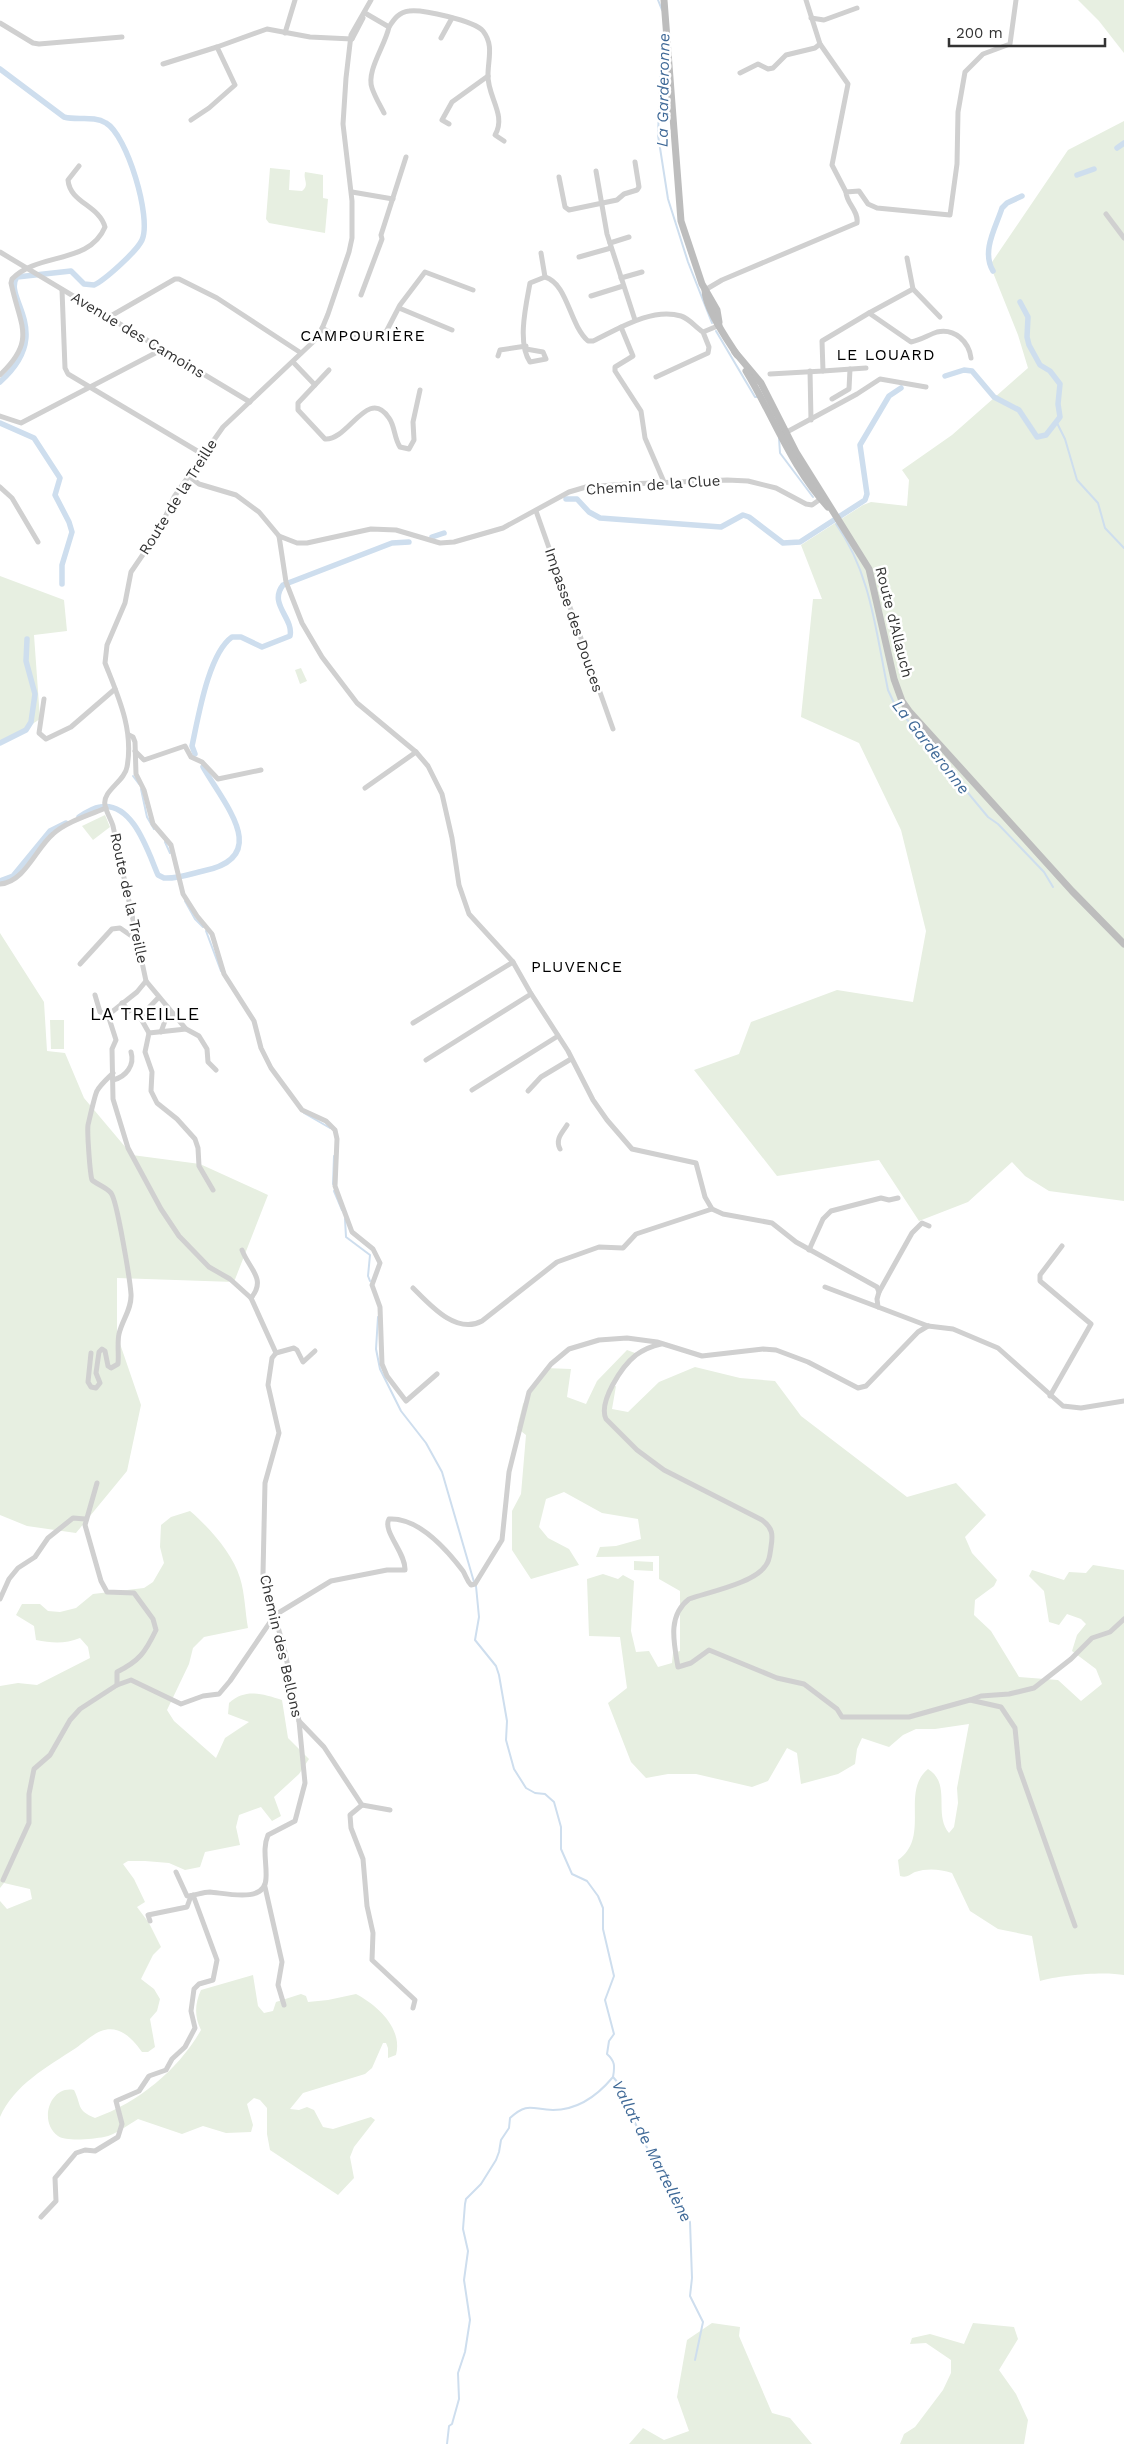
<svg xmlns="http://www.w3.org/2000/svg" width="1124" height="2444" font-family="'Work Sans',sans-serif">
<style>
.green{fill:#e7efe1}
.lines{fill:none;stroke-linecap:round;stroke-linejoin:round}
.stream{stroke:#cedeee;stroke-width:2}
.canal{stroke:#cedeee;stroke-width:5.5}
.street{stroke:#d0d0d0;stroke-width:5}
.secondary{stroke:#bdbdbd;stroke-width:7}
.labels{text-anchor:middle;dominant-baseline:central;stroke-width:5;stroke-linejoin:round;paint-order:stroke}
.street-label{font-size:15px;fill:#333;stroke:#fff}
.water-label{font-size:16px;font-style:italic;fill:#3f6997;stroke:#fff}
.neighbourhood-label{font-size:16px;letter-spacing:1px;fill:#000;stroke:#fff}
.quarter-label{font-size:18px;letter-spacing:1px;fill:#000;stroke:#fff}
</style>
<rect width="100%" height="100%" fill="#fff"/>
<g class="green">
<path d="M1078,0H1124V53L1099,21Z"/>
<path d="M1124,121V1201L1049,1191L1025,1176L1012,1162L968,1202L919,1221L879,1160L777,1176L694,1070L739,1054L751,1022L837,990L913,1002L926,931L901,830L859,743L801,717L813,599H822L801,545L863,505L871,502L907,506L909,480L902,470L952,435L1028,368L1018,335L990,265L1068,150Z"/>
<path d="M270,168L290,170L289,190L302,191C310,185 303,180 305,172L323,175V198L328,199L325,233L269,223L266,219Z"/>
<path d="M0,576L64,600L67,631L34,635L40,719L0,745Z"/>
<path d="M301,668L307,681L300,684L295,670Z"/>
<path d="M105,815L110,827L93,840L82,826Z"/>
<path d="M0,933L44,1002L47,1051L65,1053L84,1098L132,1155L200,1164L268,1195L234,1282L117,1278V1335L141,1405L127,1471L76,1533L27,1526L0,1515Z"/>
<path d="M50,1020H64V1049H51Z"/>
<path d="M627,1350L635,1353L612,1387L616,1386L612,1409L628,1412L659,1382L695,1367L740,1378L775,1381L801,1416L907,1497L956,1483L986,1515L965,1537L972,1553L997,1580L994,1586L975,1600L974,1615L991,1631L1019,1677L1058,1680L1081,1701L1102,1684L1096,1669L1072,1651L1077,1635L1086,1624L1081,1619L1067,1614L1059,1625L1049,1622L1044,1591L1029,1576L1032,1570L1064,1580L1069,1572L1086,1573L1093,1565L1124,1570V1975C1105,1971 1059,1975 1040,1981L1032,1936L998,1929L970,1911L952,1873C940,1869 927,1868 915,1872C909,1875 907,1878 900,1876L898,1860C931,1837 900,1792 928,1769C952,1784 933,1814 949,1833L954,1827L958,1803L957,1788L969,1724L935,1729H916L903,1735L889,1747L862,1738L857,1749L855,1764L838,1774L801,1784L797,1753L787,1748L768,1781L752,1787L696,1774H668L646,1778L631,1762L608,1703L627,1688L620,1637L589,1636L587,1579L603,1574L618,1579L623,1575L634,1581L631,1631L636,1652L649,1651L658,1667L672,1663L673,1653L680,1651V1591L659,1579V1556L596,1557L600,1547L616,1546L641,1539L638,1519L602,1513L564,1492L546,1499L539,1527L548,1538L569,1549L579,1565L531,1579L512,1550V1511L521,1494L526,1435L517,1428L523,1404L545,1368L571,1369L567,1397L586,1404L597,1381Z"/>
<path d="M190,1511C209,1527 233,1554 240,1578C245,1594 245,1612 248,1628L204,1637L193,1648L189,1664L167,1710L174,1721L216,1758L225,1738L249,1722L228,1714L229,1703C246,1688 262,1694 282,1700L288,1738L309,1759L299,1774L274,1797L281,1816L272,1821L261,1807L239,1815L236,1827L240,1845L205,1852L200,1867L185,1870L169,1863L145,1861H128L123,1864L134,1879L145,1902L137,1907L149,1923L161,1947L153,1955L141,1979L154,1989L160,1999L157,2011L150,2019L155,2047L148,2052H142C133,2039 119,2024 101,2031C93,2034 83,2043 76,2048C47,2067 14,2085 0,2117V1901L7,1909L32,1899L30,1889L4,1883L0,1888V1686L18,1683L37,1685L90,1658L88,1647L80,1638C65,1644 52,1643 36,1640L34,1626L16,1615L22,1604H40L48,1611L60,1612L76,1608L93,1594L144,1588L153,1582L164,1563L160,1547L161,1525L171,1517Z"/>
<path d="M634,1561L653,1562V1571L634,1570Z"/>
<path d="M253,1975L258,2006L264,2013L273,2011L276,2002L301,1994L306,1996L308,2002L328,2000L356,1994C377,2005 403,2028 396,2055L388,2058V2048L386,2043H383L372,2068L365,2074L303,2093L290,2109L299,2110L307,2107L314,2110L323,2127L333,2129L371,2117L375,2120L354,2147L350,2157L354,2178L338,2195L270,2150L267,2134V2108L260,2100L254,2098L247,2104L253,2125L251,2132L226,2133L203,2126L182,2134L138,2119C128,2125 115,2135 104,2137C93,2139 67,2142 58,2136C38,2122 50,2085 74,2090C82,2106 76,2110 95,2118C139,2102 178,2070 201,2030C194,2016 195,2003 201,1990Z"/>
<path d="M712,2323L740,2327L739,2336L772,2413L790,2418L812,2444H629L643,2428L664,2440L689,2431L677,2397L687,2340Z"/>
<path d="M973,2323L1014,2327L1018,2339L999,2370L1016,2394L1028,2420L1024,2444H900L904,2434L915,2427L943,2390L951,2373V2360L926,2343L910,2344L912,2338L930,2334L964,2344Z"/>
</g>
<g class="lines">
<g class="stream">
<path d="M658,0L662,10"/>
<path d="M664,44L661,60L658,135L668,199L688,262L712,323"/>
<path d="M716,331L755,397H757"/>
<path d="M1057,423L1065,439L1077,480L1098,503L1105,528L1124,548"/>
<path d="M779,438L780,453L813,497"/>
<path d="M836,524C871,573 876,633 888,690L895,705L988,817L998,824L1044,872L1053,887"/>
<path d="M133,776L139,784"/>
<path d="M141,789L147,817L154,829"/>
<path d="M165,842L170,853"/>
<path d="M185,901L195,919L203,927"/>
<path d="M206,931L221,971"/>
<path d="M304,1113L330,1128"/>
<path d="M333,1184L334,1156"/>
<path d="M334,1191L342,1210"/>
<path d="M345,1219L346,1237L370,1255L368,1276L370,1281"/>
<path d="M378,1317L376,1349L380,1369L401,1411L426,1443L442,1472L474,1582"/>
<path d="M476,1586L479,1617L475,1640L496,1666L499,1675L507,1721L506,1740L514,1769L526,1788L535,1793L545,1794L554,1802L561,1827V1849L572,1874L587,1881L598,1896L603,1908V1929L614,1976L605,2000L614,2034L609,2041L607,2054C615,2061 615,2066 613,2077L619,2084L622,2096L667,2189L690,2222L692,2278L690,2296L703,2322L695,2360"/>
<path d="M447,2444L449,2426L452,2424L459,2399L458,2373L465,2352L470,2320L464,2280L468,2251L463,2229L465,2204L466,2199L481,2184L496,2160L499,2152L501,2140L509,2128L510,2118C528,2101 533,2110 553,2110C578,2110 598,2095 613,2077"/>
</g>
<g class="canal">
<path d="M0,69L64,117C78,121 93,115 106,123C127,135 152,218 142,240C137,251 105,280 94,285L84,284L71,271L17,277C2,298 56,332 0,382"/>
<path d="M1117,148L1124,143"/>
<path d="M1077,175L1094,169"/>
<path d="M993,271C981,251 996,227 1002,208L1007,203L1022,196"/>
<path d="M945,376L964,370L972,371L994,397L1019,410L1037,437L1046,435L1060,417L1058,404L1060,384L1050,371L1040,365L1029,345L1027,337L1028,317L1020,302"/>
<path d="M0,423L34,438L60,478L55,495L69,522L72,532L62,565V584"/>
<path d="M566,499H577L589,512L600,518L721,527L743,515L749,517L783,543L800,542L865,500L867,494L860,445L889,396L901,388"/>
<path d="M432,537L444,533"/>
<path d="M0,743L26,730L31,722L35,694L26,661L27,639"/>
<path d="M195,754L192,746C198,719 208,654 232,637H241L262,647L290,636C294,618 268,604 283,585L392,543L409,542"/>
<path d="M79,817C85,813 93,808 100,807C133,801 148,852 158,875L164,878C177,879 190,874 203,871C273,857 224,804 203,767"/>
<path d="M0,881L13,876L50,831L66,823"/>
</g>
<g class="street">
<path d="M806,0L820,44L848,84L832,165L846,192"/>
<path d="M365,13L389,27C385,46 366,71 372,88C375,97 380,105 384,113"/>
<path d="M811,18L824,20L857,8"/>
<path d="M0,23L33,43L39,44L122,37"/>
<path d="M389,27C394,19 399,12 409,11C422,9 475,21 483,31C494,45 488,59 488,75C487,96 507,115 495,135L504,141"/>
<path d="M285,33L295,0"/>
<path d="M441,38L452,18"/>
<path d="M352,39L363,18"/>
<path d="M163,64L217,47"/>
<path d="M740,73L758,64L768,69L773,68L786,55L815,48L820,44"/>
<path d="M191,120L209,108L235,85L217,47L267,29L310,37L352,39"/>
<path d="M449,124L442,120L452,102L488,76"/>
<path d="M596,171L607,234L635,320"/>
<path d="M559,177L565,207L569,210L617,200L624,194L637,190L639,187L635,162"/>
<path d="M352,192L393,199"/>
<path d="M1106,214L1124,238"/>
<path d="M610,243L629,237"/>
<path d="M0,252L250,402"/>
<path d="M541,253L545,277"/>
<path d="M579,257L611,248"/>
<path d="M907,258L913,289"/>
<path d="M621,278L642,272"/>
<path d="M62,290L65,368L68,374L204,455"/>
<path d="M705,290L722,280L857,223C859,211 846,203 846,192L859,191L868,204L877,208L950,215L957,164L958,112L965,72L983,54L1010,44L1016,0"/>
<path d="M361,295L382,239L381,235L406,157"/>
<path d="M591,296L623,286"/>
<path d="M399,308L452,330"/>
<path d="M869,313L913,289L940,317"/>
<path d="M109,317L175,279H179L217,298L301,353"/>
<path d="M621,327L633,356L615,367V371L641,411L645,438L664,482"/>
<path d="M322,328L339,338L386,332L400,305L425,272L473,290"/>
<path d="M498,356L500,350L526,346V349L543,352L546,359L530,362C517,343 526,305 530,283L545,277C568,284 569,324 588,341H593C618,329 652,307 681,316C690,319 695,327 703,332L720,325"/>
<path d="M293,362L315,385"/>
<path d="M329,370L298,403V410L325,439C348,441 368,386 389,418C395,426 394,438 400,447L409,449L414,440L413,422L420,390"/>
<path d="M810,371L811,420"/>
<path d="M823,371L866,368"/>
<path d="M770,374L823,371L822,341L869,313L911,342C921,340 928,335 937,332C955,328 969,342 971,358"/>
<path d="M0,375C37,340 20,326 11,283L12,279C38,252 89,265 105,227C99,205 70,203 68,180L79,166"/>
<path d="M656,377L708,353L709,347L703,332"/>
<path d="M832,399L849,389L850,369"/>
<path d="M0,416L21,423L163,349"/>
<path d="M785,433L857,394L880,379L926,387"/>
<path d="M190,477L199,484L236,495L259,512L279,536L286,582L302,623L322,657L357,703L416,752L428,766L442,794L452,838L459,885L469,914L513,962L530,992L568,1051L593,1100L607,1120L632,1149L696,1163L705,1197L712,1209L723,1214L772,1223L796,1242L877,1287L879,1292L877,1299L878,1307L928,1326L953,1329L998,1348L1063,1406L1081,1408L1124,1401"/>
<path d="M0,487L12,498L38,542"/>
<path d="M536,511L613,729"/>
<path d="M279,536L297,543H307L371,529L396,530L440,543L454,542L503,528L569,492L586,487L627,484L727,480L748,481L776,488L806,504L812,505L822,498"/>
<path d="M44,699L39,733L46,739L71,727L115,689"/>
<path d="M129,735L133,737L135,742L136,774L144,790L153,824L171,845L183,894L197,916L212,934L224,974L254,1021L261,1048L271,1068L302,1110L326,1121L335,1130L337,1139L335,1186L339,1197L352,1232L373,1249L380,1263L372,1285L380,1307L382,1364L387,1376L406,1401L437,1374"/>
<path d="M135,751L144,760L185,746L191,757L202,762L218,779L261,770"/>
<path d="M365,788L416,752"/>
<path d="M0,884C25,882 36,848 53,834C66,822 89,815 106,808"/>
<path d="M80,964L112,929L120,928L133,937H136"/>
<path d="M95,995L100,1012L108,1015"/>
<path d="M122,1003L129,1011L132,1009L140,1017"/>
<path d="M108,1015L116,1040L112,1049L113,1099L128,1148L161,1209L179,1236L209,1267L230,1279L251,1298L276,1353L272,1358L268,1385L279,1433L265,1483L263,1574L285,1652L299,1721L305,1783L295,1821L268,1835C262,1849 267,1863 266,1878C266,1904 225,1893 210,1892C202,1892 194,1896 187,1896L176,1872"/>
<path d="M108,1015L137,992L146,981"/>
<path d="M413,1023L513,962"/>
<path d="M186,1029L149,1033L145,1052L152,1072L151,1091L157,1103L177,1119L195,1139L198,1148L199,1166L213,1190"/>
<path d="M161,1032L166,1018L173,1015"/>
<path d="M149,1033L140,1017L159,997"/>
<path d="M426,1060L531,994"/>
<path d="M216,1070L208,1062L207,1049L199,1036L186,1029L146,981L113,826C111,819 106,812 105,805C102,791 125,781 127,767C134,730 118,696 105,663L107,645L125,603L131,572L159,531L174,497L223,427L313,342L321,331L328,314L349,252L352,238V201L343,124L346,78L351,35L371,0"/>
<path d="M113,1080C126,1077 135,1065 131,1052"/>
<path d="M472,1090L558,1036"/>
<path d="M528,1091L541,1077L571,1059"/>
<path d="M560,1149C555,1139 562,1133 567,1125"/>
<path d="M242,1250C249,1269 267,1279 251,1298"/>
<path d="M809,1250L823,1219L831,1211L881,1198L889,1200L898,1198"/>
<path d="M825,1287L878,1307"/>
<path d="M413,1288C430,1305 456,1335 482,1321L557,1262L599,1247L623,1248L636,1234L712,1209"/>
<path d="M879,1292L912,1233L922,1223L929,1226"/>
<path d="M661,1344C652,1346 643,1350 636,1355C622,1366 598,1402 606,1419L637,1450L664,1470L762,1520C773,1528 773,1535 771,1547C770,1553 770,1560 766,1565C755,1583 709,1592 689,1599C667,1616 674,1643 678,1667L691,1663L709,1650L777,1678L804,1684L837,1709L842,1717H909L970,1700L1001,1707L1015,1728L1019,1768L1075,1926"/>
<path d="M91,1353L88,1382L91,1387L96,1388L100,1383L96,1373L99,1352L102,1349L105,1351L108,1366L111,1368L118,1364C119,1355 117,1343 119,1334C122,1320 132,1309 131,1294C130,1280 117,1200 111,1193C106,1187 98,1185 92,1180C90,1174 87,1132 88,1125C89,1121 95,1094 97,1091C100,1085 107,1079 113,1073"/>
<path d="M276,1353L294,1348L297,1350L303,1362L315,1351"/>
<path d="M1050,1396L1091,1324L1040,1281V1275L1062,1246"/>
<path d="M97,1483L85,1525L101,1581L107,1592L134,1593L153,1619L156,1630C145,1653 139,1661 117,1672V1685"/>
<path d="M0,1599L9,1579L18,1568L35,1557L48,1538L73,1518L85,1519"/>
<path d="M970,1700L981,1696L1009,1694L1034,1688L1071,1659L1092,1638L1110,1632L1124,1619"/>
<path d="M299,1721L324,1747L362,1805L390,1810"/>
<path d="M362,1805L350,1815L351,1828L363,1859L367,1906L373,1933L372,1960L415,2000L413,2008"/>
<path d="M3,1880L29,1823V1794L34,1769L50,1755L70,1720L80,1709L117,1685L131,1680L181,1704L203,1696L219,1694L230,1681L275,1615L331,1581L387,1570H405C406,1553 382,1531 389,1519C418,1517 447,1550 463,1571C466,1576 467,1581 471,1585L475,1584L502,1540L509,1472L529,1392L551,1364L569,1349L599,1340L627,1338L657,1342L702,1356L763,1349L776,1350L808,1362L858,1388L866,1386L918,1332L928,1326"/>
<path d="M265,1887L282,1962L278,1985L284,2005"/>
<path d="M150,1921L148,1915L187,1907L191,1896"/>
<path d="M41,2217L56,2201L55,2178L76,2153L85,2150L95,2151L118,2137L122,2124L116,2101L139,2091L149,2076L166,2070L172,2059L185,2047L195,2028L191,2011L194,1989L199,1984L213,1980L217,1960L193,1895"/>
</g>
<g class="secondary">
<path d="M664,0L681,221L702,284L717,310L719,322"/>
<path d="M705,290C705,308 727,339 737,355"/>
<path d="M735,352L761,383L796,452L869,569L894,679L902,701L909,711L1072,891L1124,944"/>
<path d="M746,371C774,417 791,467 828,507"/>
</g>
</g>
<g class="labels">
<g class="street-label">
<text transform="translate(138 335) rotate(31)">Avenue des Camoins</text>
<text transform="translate(653 485) rotate(-4)">Chemin de la Clue</text>
<text transform="translate(178 497) rotate(-58)">Route de la Treille</text>
<text transform="translate(574 620) rotate(71)">Impasse des Douces</text>
<text transform="translate(894 622) rotate(76)">Route d'Allauch</text>
<text transform="translate(129 898) rotate(78)">Route de la Treille</text>
<text transform="translate(281 1646) rotate(77)">Chemin des Bellons</text>
</g>
<g class="water-label">
<text transform="translate(663 90) rotate(-89)">La Garderonne</text>
<text transform="translate(931 747) rotate(52)">La Garderonne</text>
<text transform="translate(652 2151) rotate(63)">Vallat de Martellène</text>
</g>
<g class="neighbourhood-label">
<text x="363" y="335">CAMPOURIÈRE</text>
<text x="886" y="354">LE LOUARD</text>
<text x="577" y="966">PLUVENCE</text>
</g>
<g class="quarter-label">
<text x="145" y="1013">LA TREILLE</text>
</g>
</g>
<path d="M949 38v8h156v-8" fill="none" stroke="#333333" stroke-width="2.5"/>
<text x="956" y="38" font-size="15" fill="#333333" stroke="#ffffff" stroke-width="4" paint-order="stroke">200 m</text>
</svg>
